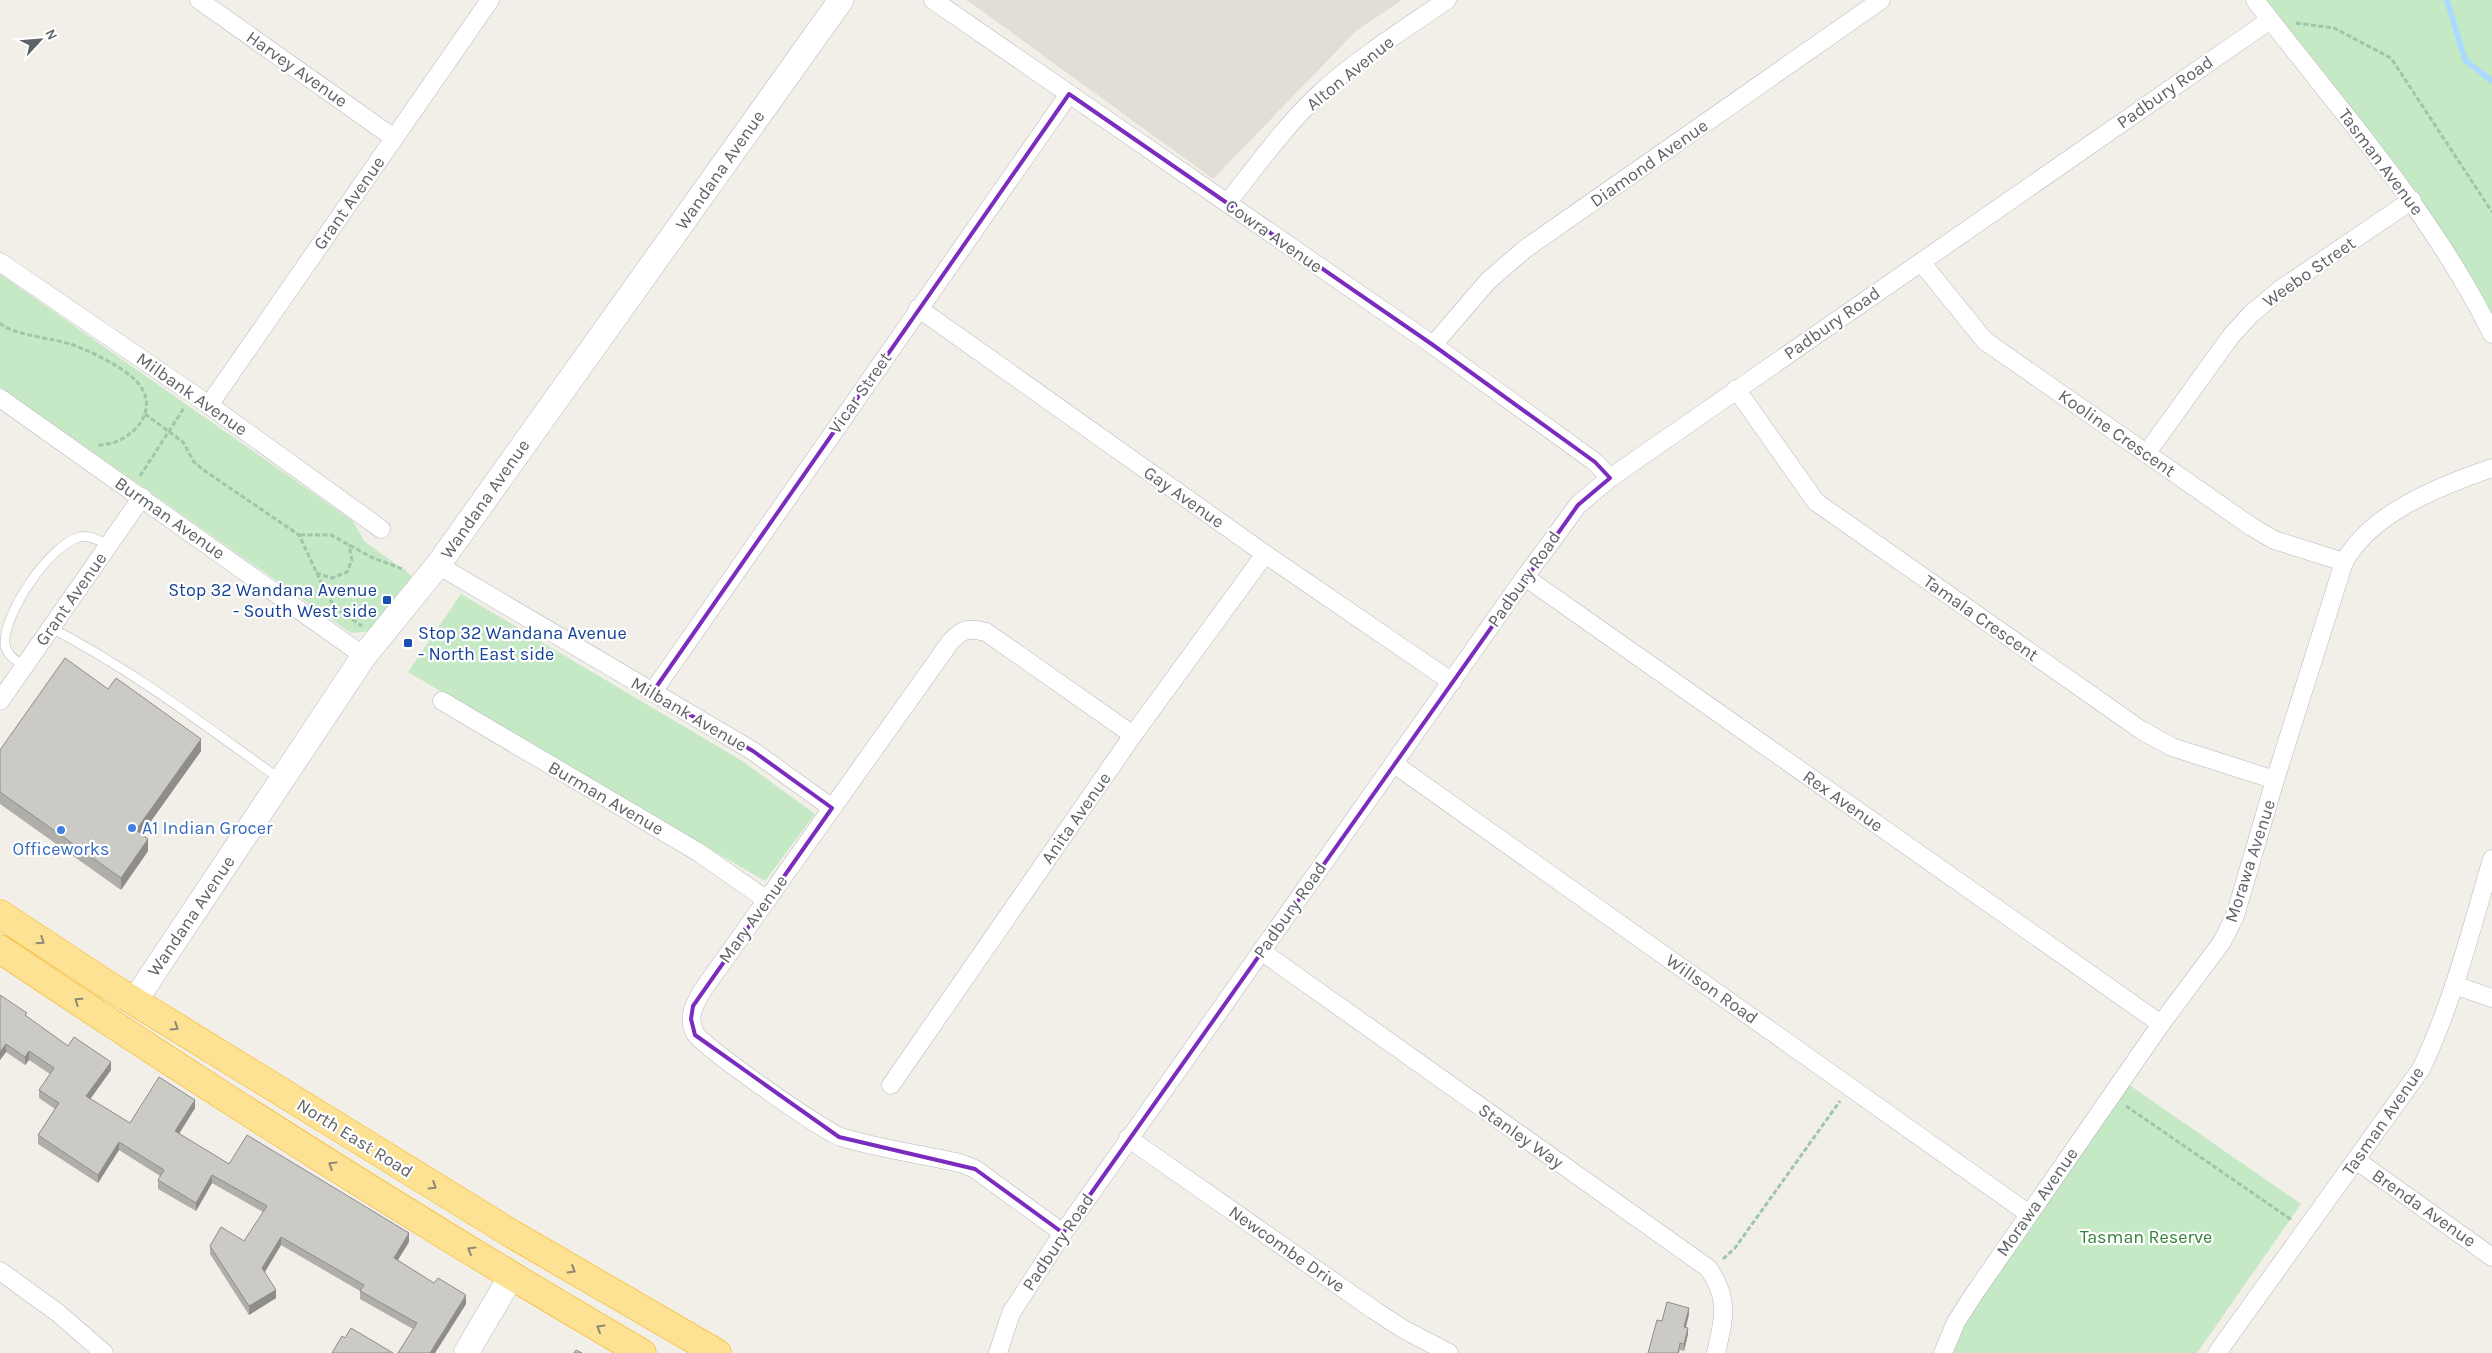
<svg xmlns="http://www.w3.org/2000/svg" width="2492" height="1353" font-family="Karla,sans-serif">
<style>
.education{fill:#e1ded6}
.green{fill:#c5e8c5}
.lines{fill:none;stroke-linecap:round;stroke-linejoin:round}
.stream{stroke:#aadaff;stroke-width:5.5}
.lane-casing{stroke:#b5b8bc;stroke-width:10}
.street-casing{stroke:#b5b8bc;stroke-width:19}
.secondary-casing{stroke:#b6babf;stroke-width:26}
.highway-casing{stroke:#f9ab00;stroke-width:29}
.path{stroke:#9cc7a9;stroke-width:3;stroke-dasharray:5 2.5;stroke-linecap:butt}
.lane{stroke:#fff;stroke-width:9}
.street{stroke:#fff;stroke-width:18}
.secondary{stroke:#fff;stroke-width:25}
.highway{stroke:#fde293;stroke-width:28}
.wall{fill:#afaea9}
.shaded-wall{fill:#8f8d8a}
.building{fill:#cccac5;stroke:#8f8d8a}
.oneway{stroke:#8e8975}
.marked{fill:none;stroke:#7b2cbf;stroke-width:4;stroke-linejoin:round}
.transit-dot{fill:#1a4fb4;stroke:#fff;stroke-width:2}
.shop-dot{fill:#3f7fe0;stroke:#fff;stroke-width:2}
.labels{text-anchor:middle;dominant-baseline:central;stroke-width:4.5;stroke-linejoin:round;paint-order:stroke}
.street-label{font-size:18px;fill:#5f6368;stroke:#fff}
.transit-label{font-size:18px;fill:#164399;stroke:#fff;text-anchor:end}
.shop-label{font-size:18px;fill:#366cbe;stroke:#fff;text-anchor:start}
.park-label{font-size:18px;fill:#348238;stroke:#fff}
</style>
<rect width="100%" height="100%" fill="#f1efe8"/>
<path class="education" d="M967,0H1402L1356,31L1213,179Z"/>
<g class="green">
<path d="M2263,0H2492V333Z"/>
<path d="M0,274L353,521L364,541L412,576L373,631L351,633L0,387Z"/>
<path d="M461,594L742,761L815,814L765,881L408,672Z"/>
<path d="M2122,1080L2301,1204L2197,1353H1950L1956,1322Z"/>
</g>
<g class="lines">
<path class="stream" d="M2447,0L2465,60L2492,81"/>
<defs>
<g id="lane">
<path d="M51,628C133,670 205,726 280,779"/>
<path d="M24,666C16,660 6,655 5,644C3,614 50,544 80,537C90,535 99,541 109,545"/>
</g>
<g id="street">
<path d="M199,0L394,138"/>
<path d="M933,0L1433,345L1595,462L1610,478"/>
<path d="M2255,0C2339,110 2430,209 2492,334"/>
<path d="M1227,203C1256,167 1284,127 1318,95C1357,59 1403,30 1447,0"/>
<path d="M0,262L209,405L381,529"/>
<path d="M1921,262L1985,341L2252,527L2274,540L2344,562"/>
<path d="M918,308L1265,554L1452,682"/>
<path d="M1433,345L1488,281L1525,249L1881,0"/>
<path d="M1736,389L1816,502L2141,730L2172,747L2275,780"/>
<path d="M0,398L364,656"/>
<path d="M209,405L490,0"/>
<path d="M2146,454L2231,336L2251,314L2281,289L2412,200"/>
<path d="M438,565L753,751L832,808"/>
<path d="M1525,577L2161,1024"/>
<path d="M652,693L1069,94"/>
<path d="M0,701L142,497"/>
<path d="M442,701L698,852L767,900"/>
<path d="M1394,764L2029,1214"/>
<path d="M1261,951L1708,1268C1730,1299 1724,1318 1716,1353"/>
<path d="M2454,985L2492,998"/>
<path d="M891,1085L1133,735L1265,554"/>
<path d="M1128,1138L1374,1310L1403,1329L1449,1353"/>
<path d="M2356,1160L2492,1257"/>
<path d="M1063,1233L975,1169L960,1163C921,1154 879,1149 841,1137C825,1132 701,1046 695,1033C687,1018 694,1005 702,991L951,641C964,628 969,628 986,632L1133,735"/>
<path d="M0,1271L58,1313L104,1353"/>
<path d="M998,1353L1011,1313L1063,1233L1525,577L1578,505L1610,478L2270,20"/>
<path d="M1943,1353L1956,1322L1974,1294L2161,1024L2222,942L2235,916L2275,780L2344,562C2372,512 2440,486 2492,468"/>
<path d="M2217,1353L2421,1069C2453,1002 2471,930 2492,859"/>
</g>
<g id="secondary">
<path d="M134,1002L364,656L438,565L841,0"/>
<path d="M466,1353L512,1275"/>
</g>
<g id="highway">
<path d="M0,914L103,982L512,1234L717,1353"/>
<path d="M0,949C210,1090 424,1226 642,1353"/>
</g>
</defs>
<use href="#lane" class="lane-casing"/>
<use href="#street" class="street-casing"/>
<use href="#secondary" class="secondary-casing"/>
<use href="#highway" class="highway-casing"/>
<g class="path">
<path d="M2296,23L2334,28L2391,58L2492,212"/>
<path d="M0,323C11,335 54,338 73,345C90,351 120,366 133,378C166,407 132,445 98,445"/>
<path d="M145,414L183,442L194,462L205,471L299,535L328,597L336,608L362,626"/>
<path d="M140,476L184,408"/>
<path d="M300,535H331L371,557L405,570"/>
<path d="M316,573L332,578L347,572L352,560L349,545"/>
<path d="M2126,1106L2292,1220"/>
<path d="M1723,1259L1735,1248L1840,1101"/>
</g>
<use href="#lane" class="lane"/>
<use href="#street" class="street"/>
<use href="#secondary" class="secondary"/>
<use href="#highway" class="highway"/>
</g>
<g class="wall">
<path d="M108,689L201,751L142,834L148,851L121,890L0,804V750Z"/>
<path d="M0,995L27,1017L68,1046L111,1070L90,1099L130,1123L195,1108L179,1134L229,1164L409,1242L398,1260L466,1304L435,1353H398L413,1329L360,1299V1291L281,1245L264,1272L276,1298L249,1315L210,1254V1246L244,1241L263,1212L212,1183L196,1211L158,1189V1180L160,1176L119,1150L98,1183L38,1144V1135L55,1109L39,1098V1090L50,1074L29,1060L25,1065L6,1052L0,1060Z"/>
<path d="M1689,1314L1686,1328L1688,1334L1684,1351L1680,1350L1679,1353H1648L1662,1321Z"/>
</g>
<g class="shaded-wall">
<path d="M201,739V751L136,842V830Z"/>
<path d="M148,839V851L121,890V878Z"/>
<path d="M6,1044V1052L0,1060V1052Z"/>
<path d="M29,1051V1060L25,1065V1057Z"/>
<path d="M111,1062V1070L86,1105V1096Z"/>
<path d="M195,1100V1108L175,1140V1131Z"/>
<path d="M119,1142V1150L98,1183V1175Z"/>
<path d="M212,1175V1183L196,1211V1203Z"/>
<path d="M409,1233V1242L394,1266V1258Z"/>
<path d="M281,1237V1245L262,1277V1268Z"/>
<path d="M276,1290V1298L249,1315V1306Z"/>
<path d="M466,1295V1304L435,1353H430Z"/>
<path d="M1689,1308V1314L1684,1333V1327Z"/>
<path d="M1688,1328V1334L1684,1351V1344Z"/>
</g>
<g class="building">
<path d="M65,658L108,689L116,678L201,739L136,830L148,839L121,878L0,792V750Z"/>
<path d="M0,995L27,1013L25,1015L68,1046L74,1037L111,1062L86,1096L130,1123L159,1077L195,1100L175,1131L229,1164L247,1135L409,1233L394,1258L434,1283L438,1278L466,1295L430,1353H398L417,1323L360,1291L364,1285L281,1237L262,1268L276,1290L249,1306L210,1246L221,1227L244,1241L267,1206L212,1175L196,1203L158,1180L164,1170L119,1142L98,1175L38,1135L59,1103L39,1090L54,1068L29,1051L25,1057L6,1044L0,1052Z"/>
<path d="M1667,1302L1689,1308L1684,1327L1688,1328L1684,1344L1680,1343L1678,1353H1648L1657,1320L1662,1321Z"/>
<path d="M351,1328L393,1353H332L342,1336L345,1338Z"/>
<path d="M576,1350L582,1353H574Z"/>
</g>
<defs><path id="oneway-chevron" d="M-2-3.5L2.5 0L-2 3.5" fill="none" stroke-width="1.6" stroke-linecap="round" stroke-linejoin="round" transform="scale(1.25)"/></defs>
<g class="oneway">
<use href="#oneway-chevron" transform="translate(41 941) rotate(34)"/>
<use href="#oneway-chevron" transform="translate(78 1001) rotate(-146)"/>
<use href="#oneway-chevron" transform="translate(175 1027) rotate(32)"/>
<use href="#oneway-chevron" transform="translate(332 1165) rotate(-148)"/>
<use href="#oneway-chevron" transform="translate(433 1186) rotate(32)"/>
<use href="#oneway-chevron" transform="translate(471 1250) rotate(-149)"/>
<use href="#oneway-chevron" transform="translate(572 1270) rotate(31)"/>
<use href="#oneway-chevron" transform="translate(600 1328) rotate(-150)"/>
</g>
<path class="marked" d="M1069,94L1433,345L1595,462L1610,478L1578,505L1063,1233L975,1169L839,1137L695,1035L691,1019L693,1006L832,808L753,751L652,693Z"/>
<g class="transit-dot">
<rect x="382" y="595" width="10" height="10" rx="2.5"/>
<rect x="403" y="638" width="10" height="10" rx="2.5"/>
</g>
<g class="shop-dot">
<circle cx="132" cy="828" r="5"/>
<circle cx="61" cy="830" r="5"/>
</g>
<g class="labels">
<g class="street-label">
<text transform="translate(297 69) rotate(35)">Harvey Avenue</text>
<text transform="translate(1350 73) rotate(-39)">Alton Avenue</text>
<text transform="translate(2165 92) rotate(-35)">Padbury Road</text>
<text transform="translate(2381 162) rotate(53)">Tasman Avenue</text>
<text transform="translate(1649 163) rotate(-35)">Diamond Avenue</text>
<text transform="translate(720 170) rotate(-55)">Wandana Avenue</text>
<text transform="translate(349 203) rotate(-55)">Grant Avenue</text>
<text transform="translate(1274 236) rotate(35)">Cowra Avenue</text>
<text transform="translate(2309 272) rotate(-35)">Weebo Street</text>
<text transform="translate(1832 323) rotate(-35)">Padbury Road</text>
<text transform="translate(860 393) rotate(-55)">Vicar Street</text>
<text transform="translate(192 394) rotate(35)">Milbank Avenue</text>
<text transform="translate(2117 433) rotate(35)">Kooline Crescent</text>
<text transform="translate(1184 497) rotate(35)">Gay Avenue</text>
<text transform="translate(485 499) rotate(-55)">Wandana Avenue</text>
<text transform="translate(170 518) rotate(35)">Burman Avenue</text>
<text transform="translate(1524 579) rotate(-55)">Padbury Road</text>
<text transform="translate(71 599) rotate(-55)">Grant Avenue</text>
<text transform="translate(1981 618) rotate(35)">Tamala Crescent</text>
<text transform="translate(689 714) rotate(30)">Milbank Avenue</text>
<text transform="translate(606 798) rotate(30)">Burman Avenue</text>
<text transform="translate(1843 801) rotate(35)">Rex Avenue</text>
<text transform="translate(1076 818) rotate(-55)">Anita Avenue</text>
<text transform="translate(2250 861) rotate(-72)">Morawa Avenue</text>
<text transform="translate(1290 910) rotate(-55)">Padbury Road</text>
<text transform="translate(191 916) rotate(-56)">Wandana Avenue</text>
<text transform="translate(753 919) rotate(-54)">Mary Avenue</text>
<text transform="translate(1712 989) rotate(35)">Willson Road</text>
<text transform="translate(2383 1121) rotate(-55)">Tasman Avenue</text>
<text transform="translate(1521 1136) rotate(35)">Stanley Way</text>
<text transform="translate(355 1138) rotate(32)">North East Road</text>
<text transform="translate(2037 1202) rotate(-55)">Morawa Avenue</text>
<text transform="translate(2424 1208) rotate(35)">Brenda Avenue</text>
<text transform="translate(1058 1242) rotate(-56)">Padbury Road</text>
<text transform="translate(1287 1249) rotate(35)">Newcombe Drive</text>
</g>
<g class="transit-label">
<text x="377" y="590">Stop 32 Wandana Avenue<tspan x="377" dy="21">- South West side</tspan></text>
<text x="418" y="633" text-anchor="start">Stop 32 Wandana Avenue<tspan x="418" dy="21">- North East side</tspan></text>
</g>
<g class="shop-label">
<text x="142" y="828">A1 Indian Grocer</text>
<text x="61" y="849" text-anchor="middle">Officeworks</text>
</g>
<g class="park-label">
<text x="2146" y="1237">Tasman Reserve</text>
</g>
</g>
<g transform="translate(40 40) rotate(64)" stroke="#ffffff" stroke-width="4" paint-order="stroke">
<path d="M0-4L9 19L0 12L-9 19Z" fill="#5f6368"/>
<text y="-8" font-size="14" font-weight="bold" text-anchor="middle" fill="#5f6368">N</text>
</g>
</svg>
